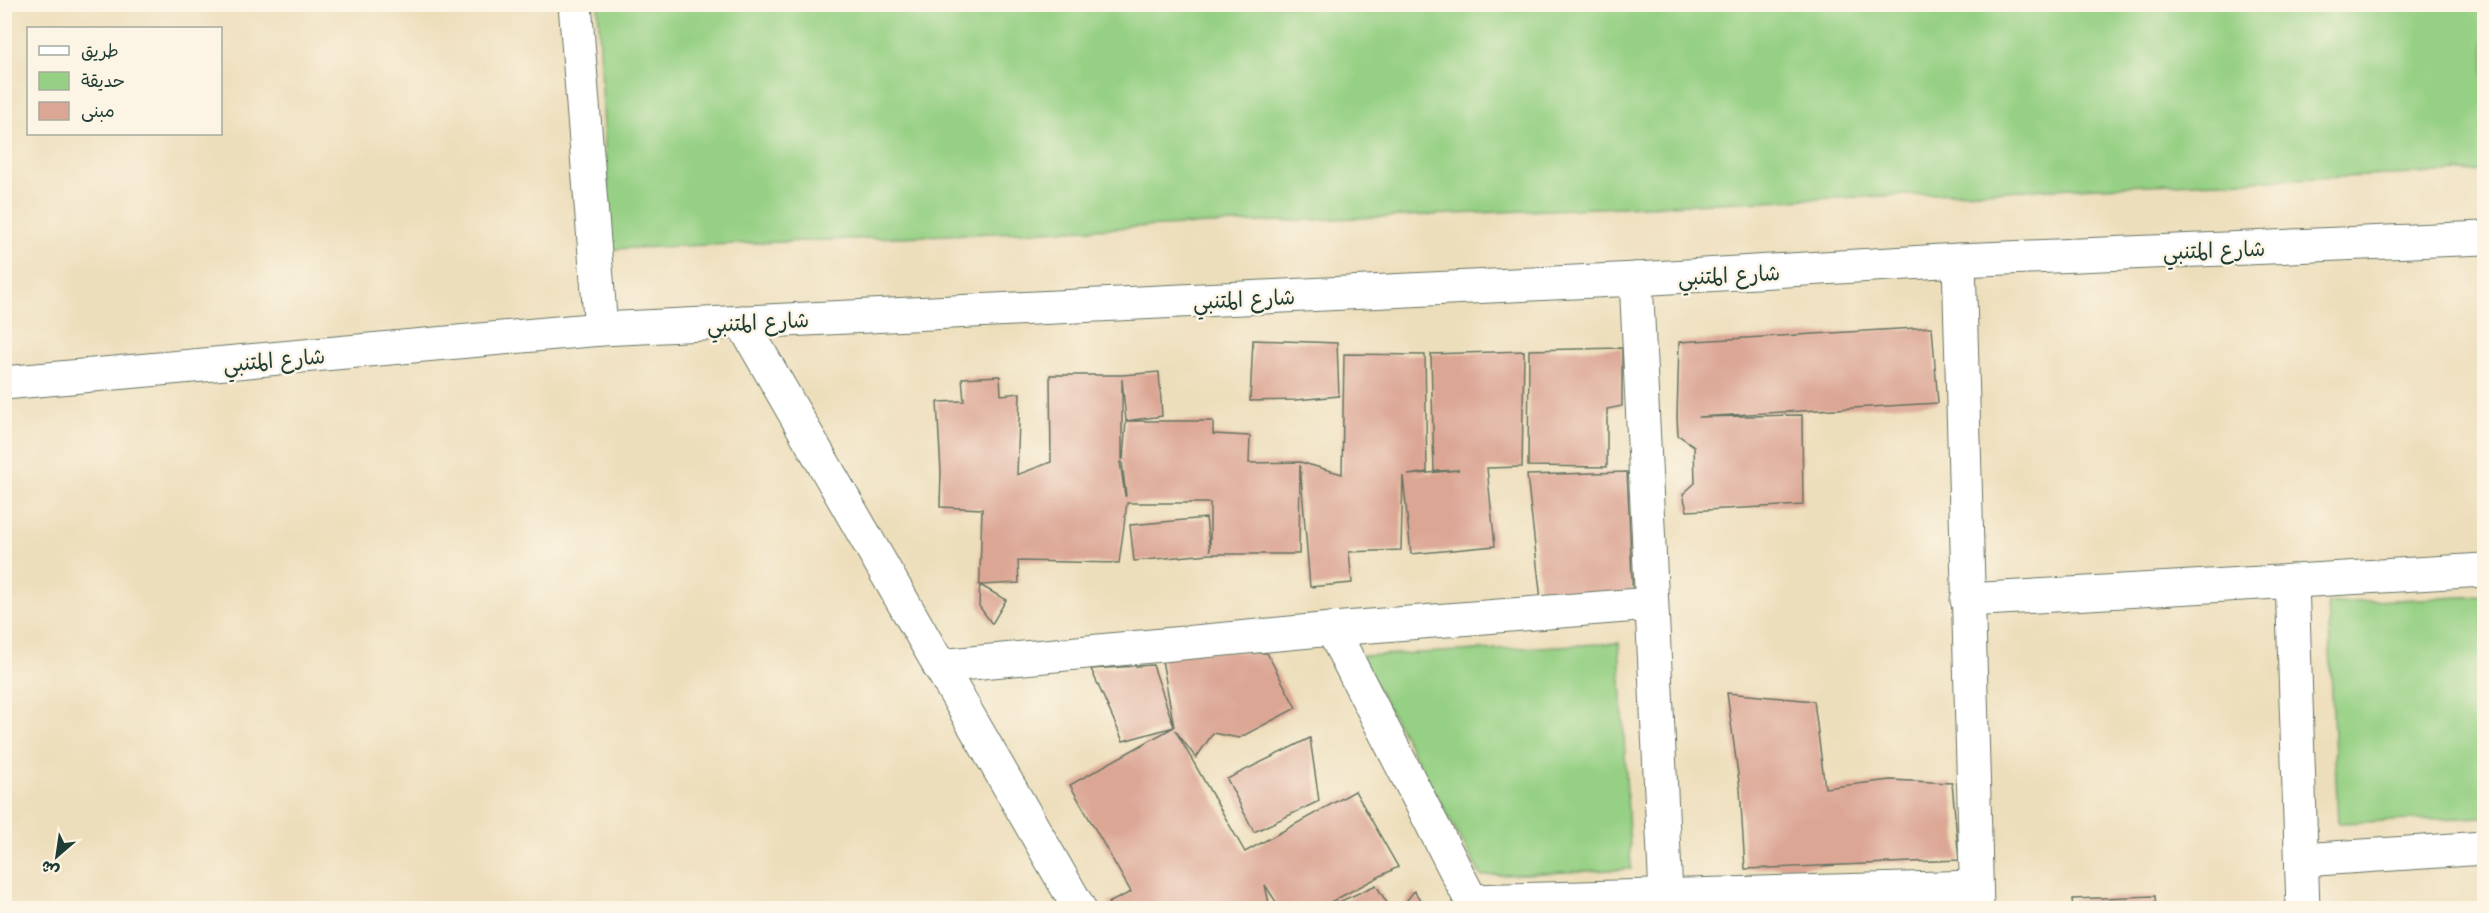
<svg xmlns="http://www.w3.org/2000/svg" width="2489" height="913" font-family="Mali,'Playpen Sans Arabic',sans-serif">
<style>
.green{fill:#96d084;stroke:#5a865c;stroke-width:1.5}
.building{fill:#dca694;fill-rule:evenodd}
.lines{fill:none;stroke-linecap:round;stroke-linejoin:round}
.minor-casing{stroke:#677563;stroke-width:35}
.minor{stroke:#fff;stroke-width:33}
.labels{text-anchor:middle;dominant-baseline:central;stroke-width:5;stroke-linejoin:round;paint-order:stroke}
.street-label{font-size:21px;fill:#1f3d34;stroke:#fcf5e5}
</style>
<rect width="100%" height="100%" fill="#fcf5e5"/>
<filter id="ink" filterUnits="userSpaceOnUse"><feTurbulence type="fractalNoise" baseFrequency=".0167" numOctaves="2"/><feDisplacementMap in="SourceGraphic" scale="12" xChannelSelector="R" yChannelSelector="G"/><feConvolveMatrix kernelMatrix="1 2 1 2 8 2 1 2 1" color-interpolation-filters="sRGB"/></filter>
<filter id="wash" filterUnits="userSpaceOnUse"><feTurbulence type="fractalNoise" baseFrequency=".008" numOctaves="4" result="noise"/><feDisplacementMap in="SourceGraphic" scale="24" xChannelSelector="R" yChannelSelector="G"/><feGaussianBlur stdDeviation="1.35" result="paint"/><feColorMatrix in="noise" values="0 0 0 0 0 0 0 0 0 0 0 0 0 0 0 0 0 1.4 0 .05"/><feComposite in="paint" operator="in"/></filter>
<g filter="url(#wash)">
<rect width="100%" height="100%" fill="#eddebb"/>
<g class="green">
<path d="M598,5H2484V171L610,249Z"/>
<path d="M2484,596V817L2338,823L2328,603Z"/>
<path d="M1619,643L1631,869L1481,876L1360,656Z"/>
</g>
<g id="blocks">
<g class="building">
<path d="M1932,327L1938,403L1698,417L1802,415L1803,505L1687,511L1683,494L1695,483L1694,446L1678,435L1677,418L1679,342Z"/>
<path d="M1253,340L1337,343L1339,396L1296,400L1250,401Z"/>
<path d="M1622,348V406L1607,409V467L1528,466L1529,350Z"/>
<path d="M1524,351L1522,467L1487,468L1495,546L1411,554L1403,476L1401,550L1349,552L1352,583L1310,587L1300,465L1299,554H1210L1134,561L1130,525L1206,518L1210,551V503H1127L1119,563L1018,561L1019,583L980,585L1006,600L992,624L979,606L982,509L940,507L941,472L937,402L964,401L962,378L1000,376L1001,395L1020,393L1017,475L1051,462L1050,375H1122L1159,372L1162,416L1126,421H1213V434L1250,436L1249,463L1300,462L1342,474L1344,354L1425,355L1427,472L1408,475L1459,470L1434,471L1431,354ZM1122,379L1126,421L1123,459H1122ZM1120,462H1122L1126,496H1125Z"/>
<path d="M1627,472L1633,599L1541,600L1527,475Z"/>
<path d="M1160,649L1267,653L1296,708L1239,738L1213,733L1196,758L1175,730L1245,852L1355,791L1398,867L1319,908H1280L1265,885L1270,908H1111L1108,903L1131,892L1070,785L1174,727L1123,741L1091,669L1153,665L1174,727Z"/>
<path d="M1727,693L1814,701L1825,788L1890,780L1952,783L1959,860L1745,869L1740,789Z"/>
<path d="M1310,738L1319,801L1254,832L1227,779Z"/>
<path d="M1376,885L1390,908H1325L1348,898Z"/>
<path d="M1414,891L1426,908H1405L1403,905Z"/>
<path d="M2155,896L2156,908H2073L2072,899Z"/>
</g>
</g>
</g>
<g filter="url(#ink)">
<use href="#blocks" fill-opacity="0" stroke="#677563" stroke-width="1.5"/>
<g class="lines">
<defs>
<g id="minor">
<path d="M575,4L601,329"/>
<path d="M1959,260L1977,908"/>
<path d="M1636,279L1666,895"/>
<path d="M742,322L1079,908"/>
<path d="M4,383L601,329L1636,279L1959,260L2484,238"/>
<path d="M2292,581L2303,908"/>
<path d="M1967,600L2484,570"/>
<path d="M1332,629L1475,908"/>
<path d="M939,666L1332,629L1651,604"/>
<path d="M2302,860L2484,848"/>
<path d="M1472,901L1976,887"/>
</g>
</defs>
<use href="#minor" class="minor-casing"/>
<use href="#minor" class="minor"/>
</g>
</g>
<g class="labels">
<g class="street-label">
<text transform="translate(2214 249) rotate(-2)">شارع المتنبي</text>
<text transform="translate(1729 274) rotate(-3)">شارع المتنبي</text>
<text transform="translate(1244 298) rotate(-3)">شارع المتنبي</text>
<text transform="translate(758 321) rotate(-3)">شارع المتنبي</text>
<text transform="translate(274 359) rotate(-5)">شارع المتنبي</text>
</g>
</g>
<rect width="2489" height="913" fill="none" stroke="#fcf5e5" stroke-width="24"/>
<rect x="27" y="27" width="195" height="108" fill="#fcf5e5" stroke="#a4ab9e" stroke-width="1.5"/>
<rect x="39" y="46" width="30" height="9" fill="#ffffff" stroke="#a4ab9e" stroke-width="1.5"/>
<text x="81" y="57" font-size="18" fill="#1f3d34">طريق</text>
<rect x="39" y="72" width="30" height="18" fill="#96d084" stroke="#a4ab9e" stroke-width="1.5"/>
<text x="81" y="87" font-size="18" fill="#1f3d34">حديقة</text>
<rect x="39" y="102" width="30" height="18" fill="#dca694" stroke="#a4ab9e" stroke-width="1.5"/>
<text x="81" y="117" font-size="18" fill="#1f3d34">مبنى</text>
<g transform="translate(57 856) rotate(209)" stroke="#fcf5e5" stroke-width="4.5" paint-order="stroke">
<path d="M0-4.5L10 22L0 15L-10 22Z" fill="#1f3d34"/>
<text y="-9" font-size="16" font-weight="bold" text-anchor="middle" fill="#1f3d34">ش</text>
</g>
</svg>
